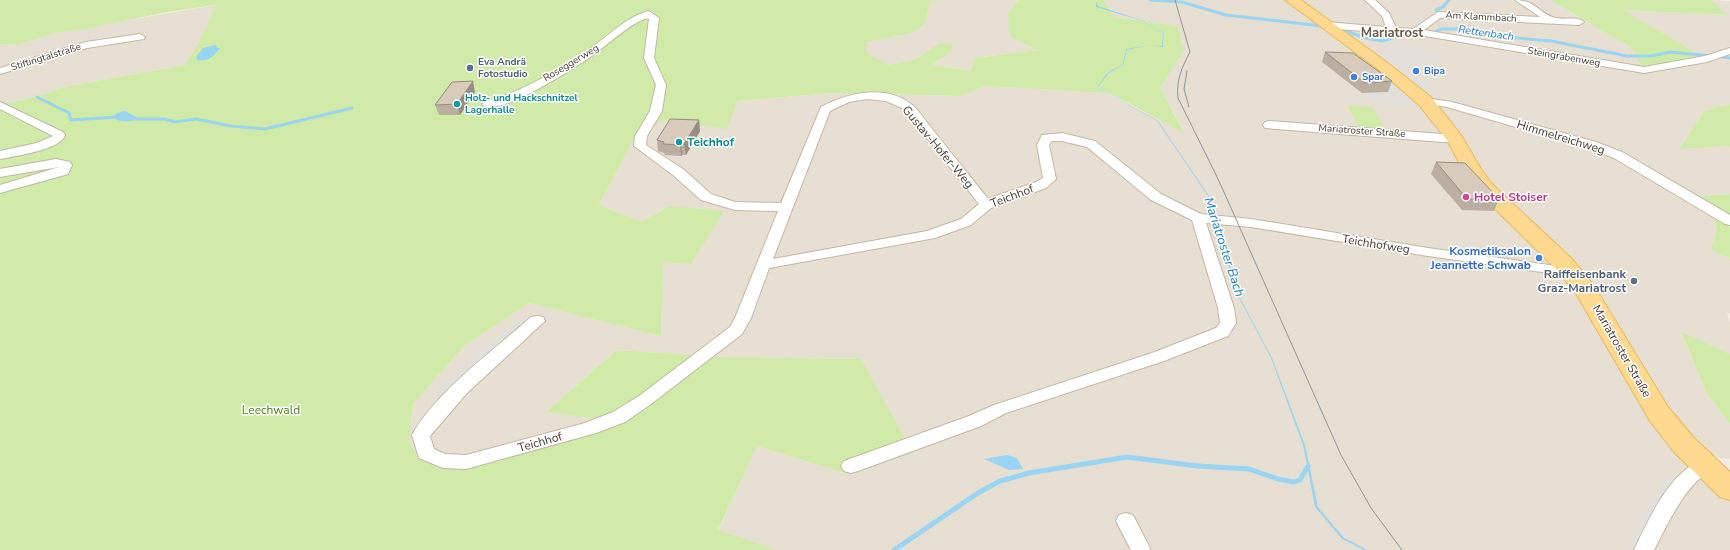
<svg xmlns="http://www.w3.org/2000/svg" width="1730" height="550" font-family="'Nunito Sans',sans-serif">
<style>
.residential{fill:#e7dfd1}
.green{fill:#d0eba8}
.parking{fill:#e3e0dc}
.water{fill:#9ad5f5}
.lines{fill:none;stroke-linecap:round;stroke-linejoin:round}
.stream-far1{stroke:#9ad5f5;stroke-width:3}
.stream{stroke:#9ad5f5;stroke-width:5}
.street-casing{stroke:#c2b7a8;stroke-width:2}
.primary-casing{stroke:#ecb758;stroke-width:2}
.street{fill:#fff;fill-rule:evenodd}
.primary{fill:#ffd990;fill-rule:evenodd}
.tram{stroke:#949494;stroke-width:1}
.wall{fill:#baafa1}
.shaded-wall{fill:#978e83}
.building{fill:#d8cbbb;stroke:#978e83}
.service-dot{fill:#5c6f8a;stroke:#fff;stroke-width:1.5}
.shop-dot{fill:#3f7fe0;stroke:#fff;stroke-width:1.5}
.culture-dot{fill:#0f9aa8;stroke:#fff;stroke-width:1.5}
.hotel-dot{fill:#d1479c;stroke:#fff;stroke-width:1.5}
.labels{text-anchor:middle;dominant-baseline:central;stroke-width:3;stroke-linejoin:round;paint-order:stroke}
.far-street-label{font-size:10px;fill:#453d33;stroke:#fff}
.far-service-label{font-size:10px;font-weight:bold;fill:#4e5e75;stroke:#fff;text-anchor:start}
.far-shop-label{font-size:10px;font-weight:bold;fill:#366cbe;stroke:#fff;text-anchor:start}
.far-culture-label{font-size:10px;font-weight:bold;fill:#0d838f;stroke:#fff;text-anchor:start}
.far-water-label{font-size:11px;font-style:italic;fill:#247cb0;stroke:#fff}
.street-label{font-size:12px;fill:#453d33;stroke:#fff}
.culture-label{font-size:12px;font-weight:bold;fill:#0d838f;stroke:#fff;text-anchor:start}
.hotel-label{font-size:12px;font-weight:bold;fill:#b23c85;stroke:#fff;text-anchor:start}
.shop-label{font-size:12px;font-weight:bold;fill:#366cbe;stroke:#fff;text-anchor:end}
.service-label{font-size:12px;font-weight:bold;fill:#4e5e75;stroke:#fff;text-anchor:end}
.park-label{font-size:12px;fill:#497a22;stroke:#fff}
.far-district-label{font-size:13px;font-weight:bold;fill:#695a49;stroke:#fff}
.water-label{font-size:13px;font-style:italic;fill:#247cb0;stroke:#fff}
</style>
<rect width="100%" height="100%" fill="#f3ede3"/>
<g class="residential">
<path d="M942,0H1018L1008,13L1038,50L974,58L971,71L930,65L951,52L939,43L916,59L889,65L864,52L868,42L912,33L925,24L930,2Z"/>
<path d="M1104,0H1551L1633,49L1691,50L1621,10L1727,15L1711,0L1730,1V104L1704,111L1679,149L1730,146V194L1687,197L1708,210L1716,223L1715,241L1711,250L1730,258V313H1727L1730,323V354L1681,333L1706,392L1730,424V459L1706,456L1730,478V550H776L718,531L757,446L848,474L861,359L724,357L617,350L546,412L623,421L512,457L449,469L418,458L409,440L413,404L465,345L529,303L661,335L663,262L669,206L642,222L599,205L642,123L670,121L737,101L832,93L960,96L985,86L1105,93L1184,132L1160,87L1183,51L1178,26L1114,17Z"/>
<path d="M216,5L198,44L185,65L70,86L23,100L0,104V44L17,45L54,33Z"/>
</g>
<g class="green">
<path d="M0,0H942L930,2L925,24L912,33L868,42L865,52L889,65L916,59L939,43L952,45L951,52L931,65L971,71L974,58L1037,50L1010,36L1008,13L1018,0H1096L1098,6L1097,0H1104L1114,17L1144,21L1163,33V47L1164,33L1145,21L1178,26L1184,51L1160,87L1184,133L1098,87L1108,74L1124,64L1127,50L1123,64L1107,73L1097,87L1112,96L1105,93L985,86L960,96L832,93L737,101L727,129L670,121L642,123L599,205L642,222L669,206L724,211L691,264L663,262L661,336L529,303L465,345L413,404L409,440L418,458L449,469L512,457L622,422L546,412L617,350L724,357L861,359L913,453L848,474L757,446L718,530L776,550H0V104L23,100L70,86L185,65L198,44L216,5L167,12L80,30L54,33L17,45L0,44Z"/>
<path d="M1551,0H1711L1728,15L1623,10L1691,50L1696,58L1642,67L1633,49Z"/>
<path d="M1730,104V146L1679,149L1704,111Z"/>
<path d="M1347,105L1372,107L1386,130L1360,128Z"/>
<path d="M1730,194V258L1711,250C1723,218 1713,213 1686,197Z"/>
<path d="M1681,332L1730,354V424L1706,392Z"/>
</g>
<g class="parking">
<path d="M1383,42L1401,43L1453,62L1413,64L1417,68H1408L1434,87L1422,89L1374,53H1388V46Z"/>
<path d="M1364,61L1414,100L1419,107L1373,104L1362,93Z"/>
<path d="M522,316L532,319L446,393L436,390Z"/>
<path d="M1668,475L1674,479L1645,526L1636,550H1627L1637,523Z"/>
</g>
<g class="water">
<path d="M1096,0L1098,6L1144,21L1164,33L1163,47L1150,45L1127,50L1124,64L1108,74L1098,87L1158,121L1211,199L1220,223L1237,292L1272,358L1305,445L1318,507L1344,538L1368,550H1364L1342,539L1315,507L1303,445L1271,358L1236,292L1210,199L1157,121L1097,87L1107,73L1123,64L1126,49L1150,45L1162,46L1163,33L1143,21L1096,7Z"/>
<path d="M216,45L217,48H220C214,56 209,62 197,60L196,57L203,48Z"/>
<path d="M125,111L138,118C131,123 118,122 112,117L117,113Z"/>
<path d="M1007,455L1017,458L1023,469L1009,470L984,459Z"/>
</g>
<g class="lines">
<g class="stream-far1">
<path d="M1150,0L1182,2L1226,15L1322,26"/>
<path d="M1436,10L1443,7L1449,0"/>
<path d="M1339,29L1366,38L1382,41L1402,35H1429L1441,29H1466L1505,37L1551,41L1627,56H1651L1671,52L1730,58"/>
<path d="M37,97L69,113L71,120L116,117"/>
<path d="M131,119H164L175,122L196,119L231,126L265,129L352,108"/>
</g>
<path class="stream" d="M894,550L978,493L1000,481L1029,473L1127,457L1197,466L1249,469L1278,479L1294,482L1300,480L1308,466"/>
<defs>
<g id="street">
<path d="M1365,0H1375L1389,13L1396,28L1413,29L1438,12L1540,17L1515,0C1536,0 1540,15 1556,18C1564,20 1578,16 1584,22L1579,25L1440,18L1424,30L1644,67L1705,56L1730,48V54L1707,62L1644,73L1425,36L1326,28L1321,25L1326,22L1386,27L1382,16Z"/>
<path d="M649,11L659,18L654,58L666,85L662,111L647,136L646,145L683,169L711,194L735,202L781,203L821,107C847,93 885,84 911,104C919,110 926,122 933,130C951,153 970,176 988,199L1036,182L1043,178L1037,145L1042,135L1062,133L1095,141L1161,194L1201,214L1251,219L1428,248L1571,268L1576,269L1578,272L1576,275L1571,276L1428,256L1251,227L1206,223L1234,308L1236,323L1228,336L1164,361L1006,413L981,426L858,471L851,473L844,471L841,466L844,461L969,416L994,405L1152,353L1216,328L1220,323L1218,308L1192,220L1151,200L1087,147L1062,141H1051L1049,145L1056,179L1046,188L991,208L971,225L935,238L769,268L751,318L742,334L651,404L625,422L596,433L466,469L443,468L419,458L412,435C437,391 493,351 531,317L537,316L543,317L545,321L467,393L430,436L434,449L445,454L466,455L585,423L613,412L639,396L730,327L735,318L778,211L735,210L701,200L673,175L634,146L635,136L650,111L656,85L644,58L649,19C639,16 606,46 596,53C582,63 495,121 482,104L484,102C524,92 561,68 595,45C612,33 628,16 649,11ZM867,99L886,101L904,109L979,204L961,219L927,231L773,259L830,111L849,102Z"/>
<path d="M140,34L145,37L144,39L87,48L0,74V68L86,42Z"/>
<path d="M1425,98L1452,102L1596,142L1622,152L1730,215V225L1725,224L1614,158L1588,148L1447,107L1421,103L1419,101Z"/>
<path d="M0,102L63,132L65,135C61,150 14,156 0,159V151L37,143L53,136L0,109Z"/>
<path d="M1269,121L1455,135L1461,139L1455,143L1265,128L1263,125L1265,122Z"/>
<path d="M56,159L70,162L72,165L68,174L0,193V185L59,167L0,177V169Z"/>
<path d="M1705,459L1712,461L1715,466C1710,474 1700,477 1694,484C1677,503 1666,527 1654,550H1634C1649,519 1670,470 1705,459Z"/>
<path d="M1126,513L1133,515L1151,550H1131L1116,521L1119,515Z"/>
</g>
<path id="primary" d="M1285,0H1301L1389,64L1431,97L1461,135L1481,169L1492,184L1571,258L1593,284L1668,407L1694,438L1730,472V500L1720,497L1674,452L1650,421L1575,292L1555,268L1478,192L1463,170L1447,140L1419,105L1379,70Z"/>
</defs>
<use href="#street" class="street-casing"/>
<use href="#primary" class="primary-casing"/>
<use href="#street" class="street"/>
<use href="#primary" class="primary"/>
<g class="tram">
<path d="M1175,0L1190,52C1182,67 1176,80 1178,98L1219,181L1341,455L1371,508L1402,550"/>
<path d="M1187,71L1184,89L1189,107"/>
</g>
</g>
<g class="wall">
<path d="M1325,52L1392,81L1388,92L1362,93L1322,62Z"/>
<path d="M475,92L460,115H439L435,105Z"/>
<path d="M699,120L700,131L686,155H682L681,156L665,155L664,153L658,151L657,140Z"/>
<path d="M1436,162L1499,199L1494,211L1462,210L1431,174Z"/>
</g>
<g class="shaded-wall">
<path d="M473,81L475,92L460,115L457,104Z"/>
<path d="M699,120L700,131L686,155L684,144Z"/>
<path d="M681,143L682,155L681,156L680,145Z"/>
</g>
<g class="building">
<path d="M1325,52L1353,53L1392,81L1365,83Z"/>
<path d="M473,81L457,104L435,105L452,82Z"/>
<path d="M670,119L699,120L684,144L681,143L680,145L663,144L664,142L657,140Z"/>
<path d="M1436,162L1465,163L1499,199H1467Z"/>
</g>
<g class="service-dot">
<circle cx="470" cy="68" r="4"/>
<circle cx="1634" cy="281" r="4"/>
</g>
<g class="shop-dot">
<circle cx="1416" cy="71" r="4"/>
<circle cx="1354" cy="77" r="4"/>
<circle cx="1539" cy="258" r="4"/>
</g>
<g class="culture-dot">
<circle cx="457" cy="104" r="4"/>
<circle cx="679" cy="142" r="4"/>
</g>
<circle class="hotel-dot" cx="1466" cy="197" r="4"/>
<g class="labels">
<g class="far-street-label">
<text transform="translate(1481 17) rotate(3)">Am Klammbach</text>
<text transform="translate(46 57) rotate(-17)">Stiftingtalstraße</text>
<text transform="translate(1564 57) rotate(10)">Steingrabenweg</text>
<text transform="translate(571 63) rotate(-31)">Roseggerweg</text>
<text transform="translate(1362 131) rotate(4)">Mariatroster Straße</text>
</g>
<g class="far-service-label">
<text x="478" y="62">Eva Andrä<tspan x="478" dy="12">Fotostudio</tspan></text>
</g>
<g class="far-shop-label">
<text x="1424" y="71">Bipa</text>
<text x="1362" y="77">Spar</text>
</g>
<g class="far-culture-label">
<text x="465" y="98">Holz- und Hackschnitzel<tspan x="465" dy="12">Lagerhalle</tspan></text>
</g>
<g class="far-water-label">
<text transform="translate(1486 33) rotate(8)">Rettenbach</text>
</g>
<g class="street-label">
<text transform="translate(1561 137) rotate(17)">Himmelreichweg</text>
<text transform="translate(938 147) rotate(50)">Gustav-Hofer-Weg</text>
<text transform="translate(1012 196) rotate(-21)">Teichhof</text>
<text transform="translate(1376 244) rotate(9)">Teichhofweg</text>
<text transform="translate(1622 351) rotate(60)">Mariatroster Straße</text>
<text transform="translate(540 442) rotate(-16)">Teichhof</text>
</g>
<g class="culture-label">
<text x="687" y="142">Teichhof</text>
</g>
<g class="hotel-label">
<text x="1474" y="197">Hotel Stoiser</text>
</g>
<g class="shop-label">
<text x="1531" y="251">Kosmetiksalon<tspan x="1531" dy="14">Jeannette Schwab</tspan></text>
</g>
<g class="service-label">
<text x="1626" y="274">Raiffeisenbank<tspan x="1626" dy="14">Graz-Mariatrost</tspan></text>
</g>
<g class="park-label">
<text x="271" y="410">Leechwald</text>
</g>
<g class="far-district-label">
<text x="1392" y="33">Mariatrost</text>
</g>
<g class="water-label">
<text transform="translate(1224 247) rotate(72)">Mariatroster Bach</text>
</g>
</g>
</svg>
